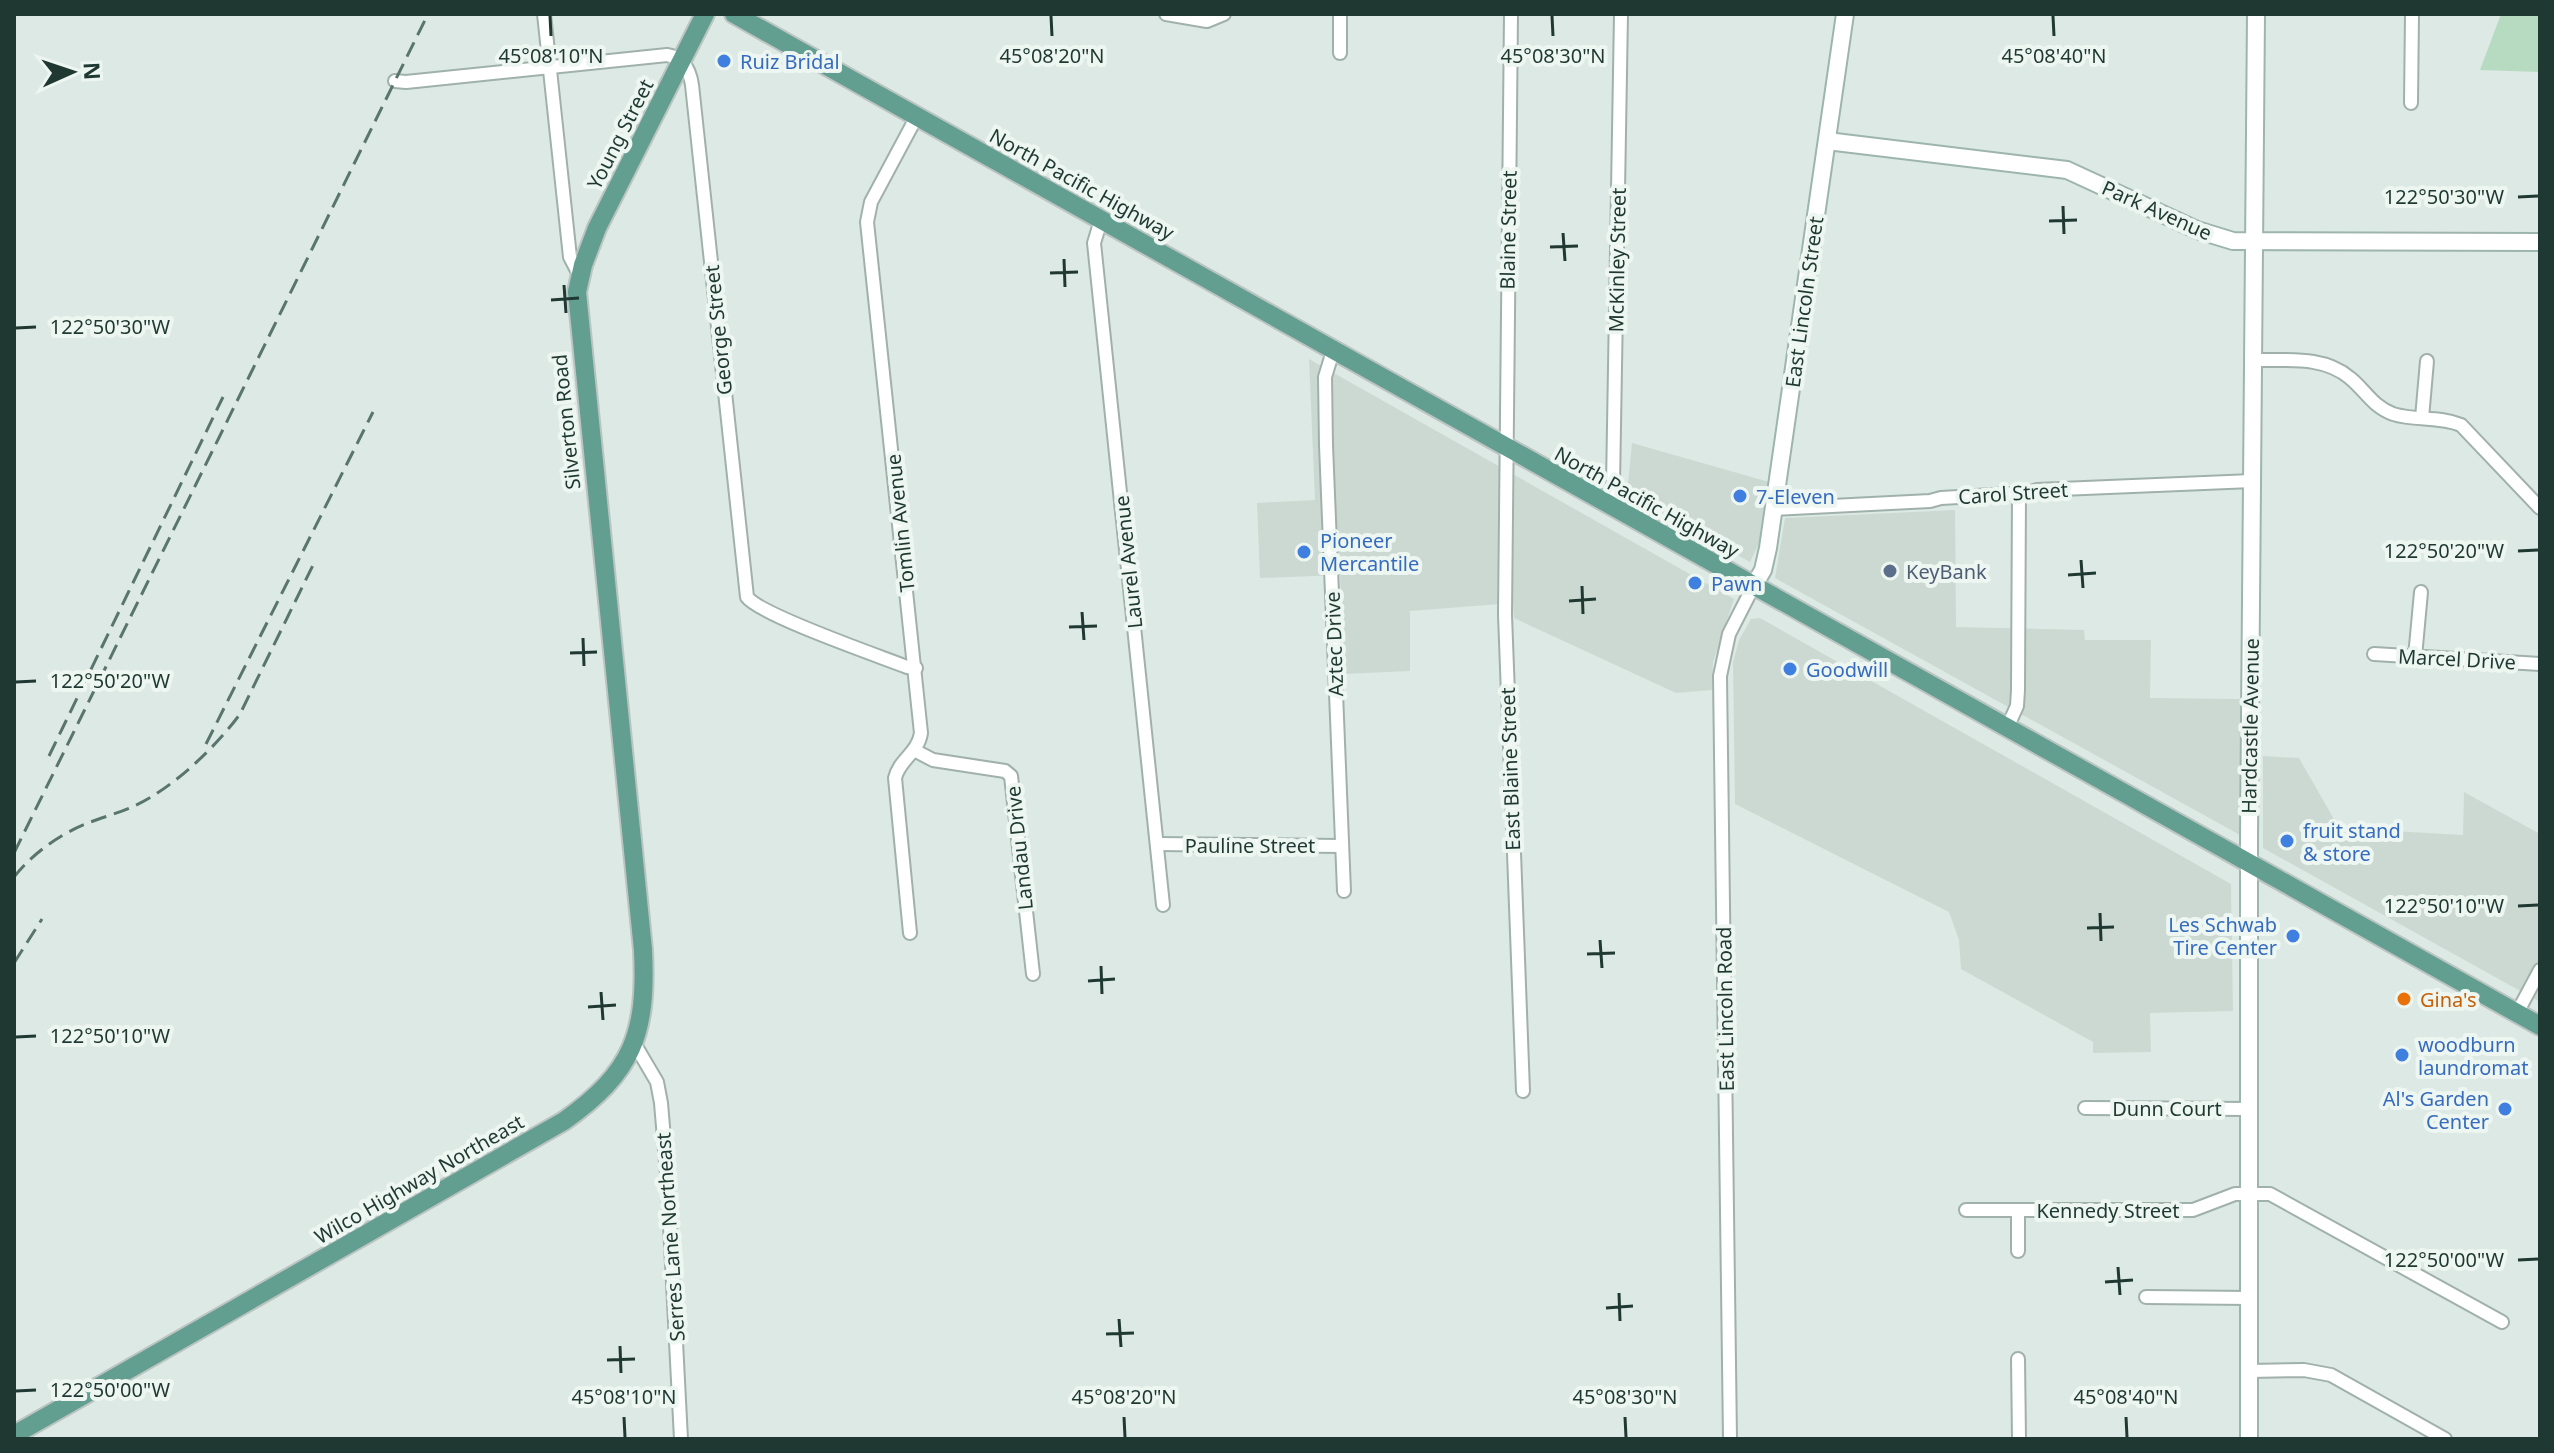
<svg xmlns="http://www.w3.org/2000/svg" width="2554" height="1453" font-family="'Noto Sans',sans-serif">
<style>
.built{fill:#ccd9d3}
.green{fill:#b6dbc1}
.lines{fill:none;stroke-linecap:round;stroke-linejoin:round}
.street-casing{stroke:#a0b1ab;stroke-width:16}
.secondary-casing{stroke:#9db5ad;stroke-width:20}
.primary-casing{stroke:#bcc4c2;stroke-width:22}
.street{stroke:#fff;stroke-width:12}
.secondary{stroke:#fff;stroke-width:16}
.primary{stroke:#629f91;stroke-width:18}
.rail{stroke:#59756e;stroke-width:3;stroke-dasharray:16 8;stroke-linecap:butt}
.ticks{fill:none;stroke:#1f3932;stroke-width:3}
.shop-dot{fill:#3f7fe0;stroke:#eef6f2;stroke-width:3}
.service-dot{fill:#5c6f8a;stroke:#eef6f2;stroke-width:3}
.food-dot{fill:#e8710a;stroke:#eef6f2;stroke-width:3}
.labels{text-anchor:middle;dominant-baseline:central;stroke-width:8;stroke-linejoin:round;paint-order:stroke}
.shop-label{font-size:20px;fill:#366cbe;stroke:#eef6f2;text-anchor:start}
.street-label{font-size:20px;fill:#1f3932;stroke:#eef6f2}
.service-label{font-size:20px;fill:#4e5e75;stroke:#eef6f2;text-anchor:start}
.food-label{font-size:20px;fill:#c56008;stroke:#eef6f2;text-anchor:start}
.ticks-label{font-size:20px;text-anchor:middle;fill:#1f3932;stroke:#eef6f2;stroke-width:8;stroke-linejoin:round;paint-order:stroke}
</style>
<rect width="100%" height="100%" fill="#dde9e4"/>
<g class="built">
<path d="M1309,359L1734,599L1713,662L1712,690L1676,693L1514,618L1513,603L1410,611V671L1344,674L1340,575L1260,578L1257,503L1315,500Z"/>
<path d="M1632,443L1769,482L1762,537L1750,562L1627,494Z"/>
<path d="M1955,510L1956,627L2084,630L2085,640H2151L2150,698L2240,699V835L1775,578L1785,518Z"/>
<path d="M1760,618L2231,884L2233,1011L2150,1013L2151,1052L2093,1053V1042L1961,969L1959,940L1949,912L1735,804L1733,662L1739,640L1751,619Z"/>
<path d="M2263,756L2299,758L2339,828L2463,835L2464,792L2540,834V1002L2263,848Z"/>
</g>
<path class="green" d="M2501,14H2540V72L2480,70Z"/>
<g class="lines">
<defs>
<g id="street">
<path d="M544,14L570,257L580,276"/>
<path d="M1166,14L1207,21L1224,14"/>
<path d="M1340,14V53"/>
<path d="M1511,14L1505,615L1523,1091"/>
<path d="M395,81L406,82L667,55C684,58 690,71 692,85L747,597C760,615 879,656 907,667L916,668"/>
<path d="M2411,103L2412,14"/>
<path d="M1101,220L1094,243L1163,905"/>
<path d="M1333,351L1325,377L1326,445L1344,891"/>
<path d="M2253,360C2286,361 2323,355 2350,378C2366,391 2372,406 2393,414C2415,421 2439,416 2461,425L2540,508"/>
<path d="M2422,418L2427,361"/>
<path d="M1608,505L1613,485L1621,14"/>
<path d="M1774,509L1930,501L1941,498L2028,493L2037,490L2252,481"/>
<path d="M2374,654L2540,664"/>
<path d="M2415,657L2421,592"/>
<path d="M2007,728L2017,706L2018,690L2019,493"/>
<path d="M914,750L933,760L1005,771L1011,776L1033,974"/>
<path d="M1157,844L1342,846"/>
<path d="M910,933L895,778C899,760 918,753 921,733L867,222L871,202L917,116"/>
<path d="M2517,1013L2540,970"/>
<path d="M634,1043L657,1082L661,1103L668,1186L681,1439"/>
<path d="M2085,1108L2249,1109"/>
<path d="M1966,1210H2193L2235,1194H2270L2502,1322"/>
<path d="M2018,1251V1210"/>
<path d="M2146,1297L2250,1298"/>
<path d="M2018,1359L2019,1439"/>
<path d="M2249,1371L2304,1370L2331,1375L2445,1439"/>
<path d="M1730,1439L1720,676L1729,634L1753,587"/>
</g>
<g id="secondary">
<path d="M1827,141L2067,170L2197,230L2233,241L2540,242"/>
<path d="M1753,587L1763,570L1768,548L1845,14"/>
<path d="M2249,1439V837L2256,14"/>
</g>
<g id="primary">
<path d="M734,14L2540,1026"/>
<path d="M14,1435L564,1121C633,1072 647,1034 643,950L577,292L583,265L597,228L705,14"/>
</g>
</defs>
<use href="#street" class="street-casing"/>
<use href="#secondary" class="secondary-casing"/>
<use href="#primary" class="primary-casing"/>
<use href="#street" class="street"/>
<use href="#secondary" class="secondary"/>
<use href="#primary" class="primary"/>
<g class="rail">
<path d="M206,744L373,412"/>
<path d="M49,756L223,397"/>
<path d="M14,853L428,14"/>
<path d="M14,877C33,853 60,834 88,823C103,817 119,813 134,806C172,789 216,747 240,714L316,559"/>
<path d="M14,963L42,919"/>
</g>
</g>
<path class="ticks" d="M550,16L551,36M1051,16L1052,36M1552,16L1553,36M2053,16L2054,36M2518,197L2538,196M2063,206L2064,234M2049,221L2077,220M1563,233L1565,261M1550,247L1578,246M1064,259L1065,287M1050,273L1078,272M564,285L566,313M551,300L579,298M16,328L36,327M2518,551L2538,550M2081,560L2083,588M2068,575L2096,573M1582,586L1583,614M1569,601L1596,599M1082,612L1084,640M1069,627L1097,626M583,638L584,666M570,653L597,652M16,682L36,681M2518,906L2538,905M2100,913L2101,941M2087,928L2114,927M1600,940L1602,968M1587,954L1615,953M1101,966L1102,994M1088,981L1115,979M601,992L603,1020M588,1007L616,1005M16,1037L36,1036M2518,1260L2538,1259M2118,1267L2120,1295M2105,1282L2133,1280M1619,1293L1620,1321M1606,1308L1633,1306M1119,1319L1121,1347M1106,1334L1134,1333M620,1346L621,1373M607,1360L635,1359M16,1391L36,1390M624,1417L625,1437M1124,1417L1125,1437M1625,1417L1626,1437M2126,1417L2127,1437"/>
<g class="shop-dot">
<circle cx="724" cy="61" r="8"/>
<circle cx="1740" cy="496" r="8"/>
<circle cx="1304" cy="552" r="8"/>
<circle cx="1695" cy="583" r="8"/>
<circle cx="1790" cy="669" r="8"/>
<circle cx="2287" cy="841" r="8"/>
<circle cx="2293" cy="936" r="8"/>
<circle cx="2402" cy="1055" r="8"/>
<circle cx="2505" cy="1109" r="8"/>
</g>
<circle class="service-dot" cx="1890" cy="571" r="8"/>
<circle class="food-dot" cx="2404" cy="999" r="8"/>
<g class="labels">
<g class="shop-label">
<text x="740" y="61">Ruiz Bridal</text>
<text x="1756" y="496">7-Eleven</text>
<text x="1320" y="540">Pioneer<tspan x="1320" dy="23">Mercantile</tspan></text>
<text x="1711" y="583">Pawn</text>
<text x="1806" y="669">Goodwill</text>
<text x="2303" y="830">fruit stand<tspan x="2303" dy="23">&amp; store</tspan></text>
<text x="2277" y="924" text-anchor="end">Les Schwab<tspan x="2277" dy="23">Tire Center</tspan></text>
<text x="2418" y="1044">woodburn<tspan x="2418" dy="23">laundromat</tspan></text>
<text x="2489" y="1098" text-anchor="end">Al's Garden<tspan x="2489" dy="23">Center</tspan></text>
</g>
<g class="street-label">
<text transform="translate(620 134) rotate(-63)">Young Street</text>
<text transform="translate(1082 184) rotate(29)">North Pacific Highway</text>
<text transform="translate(2157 210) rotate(24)">Park Avenue</text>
<text transform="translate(1508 230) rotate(-89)">Blaine Street</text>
<text transform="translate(1617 260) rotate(-89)">McKinley Street</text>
<text transform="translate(1804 302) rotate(-82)">East Lincoln Street</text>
<text transform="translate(718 330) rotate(-96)">George Street</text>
<text transform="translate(566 422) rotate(-96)">Silverton Road</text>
<text transform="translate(2013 493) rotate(-4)">Carol Street</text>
<text transform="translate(1647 502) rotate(29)">North Pacific Highway</text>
<text transform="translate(900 523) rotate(-96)">Tomlin Avenue</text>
<text transform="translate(1128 562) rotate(-96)">Laurel Avenue</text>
<text transform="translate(1334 644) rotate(-92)">Aztec Drive</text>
<text transform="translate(2457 659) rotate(3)">Marcel Drive</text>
<text transform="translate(2250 726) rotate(-89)">Hardcastle Avenue</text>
<text transform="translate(1510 769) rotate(-92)">East Blaine Street</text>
<text x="1250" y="845">Pauline Street</text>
<text transform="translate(1019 848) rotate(-96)">Landau Drive</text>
<text transform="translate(1725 1009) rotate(-91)">East Lincoln Road</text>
<text x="2167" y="1108">Dunn Court</text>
<text transform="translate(419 1179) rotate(-30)">Wilco Highway Northeast</text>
<text x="2108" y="1210">Kennedy Street</text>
<text transform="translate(670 1237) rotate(-94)">Serres Lane Northeast</text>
</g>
<g class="service-label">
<text x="1906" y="571">KeyBank</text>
</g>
<g class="food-label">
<text x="2420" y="999">Gina's</text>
</g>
</g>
<g class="ticks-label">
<text x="551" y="63">45°08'10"N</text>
<text x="1052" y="63">45°08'20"N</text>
<text x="1553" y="63">45°08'30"N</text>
<text x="2054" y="63">45°08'40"N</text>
<text x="2444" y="204">122°50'30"W</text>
<text x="110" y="334">122°50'30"W</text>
<text x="2444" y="558">122°50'20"W</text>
<text x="110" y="688">122°50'20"W</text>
<text x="2444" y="913">122°50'10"W</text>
<text x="110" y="1043">122°50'10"W</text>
<text x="2444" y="1267">122°50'00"W</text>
<text x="110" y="1397">122°50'00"W</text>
<text x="624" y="1404">45°08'10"N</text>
<text x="1124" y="1404">45°08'20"N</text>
<text x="1625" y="1404">45°08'30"N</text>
<text x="2126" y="1404">45°08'40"N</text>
</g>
<rect width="2554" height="1453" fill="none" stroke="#1f3932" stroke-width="32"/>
<g transform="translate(72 72) rotate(87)" stroke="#eef6f2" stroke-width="6" paint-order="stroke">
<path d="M0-6L14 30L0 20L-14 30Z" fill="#1f3932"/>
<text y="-12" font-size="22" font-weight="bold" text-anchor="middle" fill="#1f3932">N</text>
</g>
</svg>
